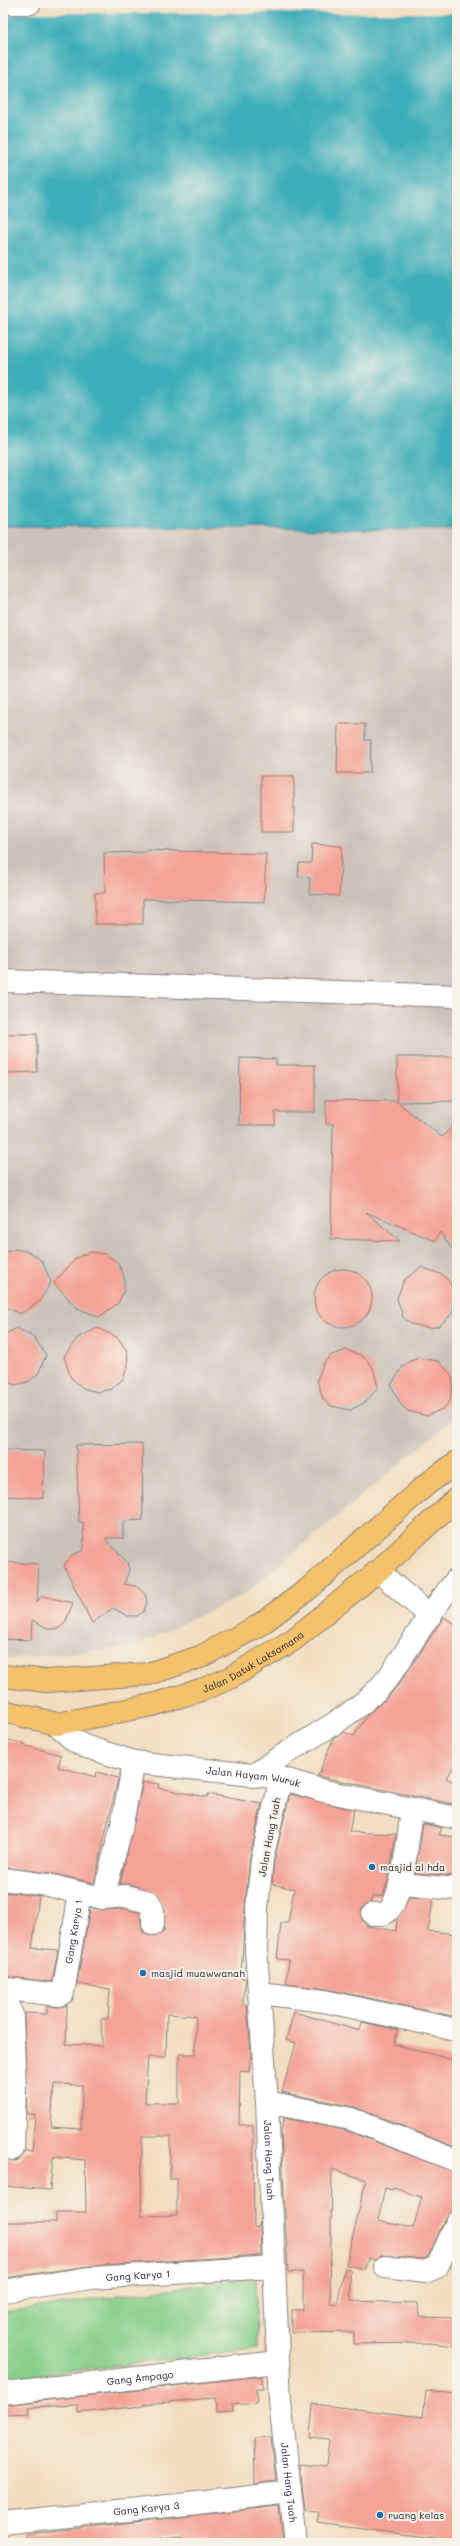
<svg xmlns="http://www.w3.org/2000/svg" width="460" height="2546" font-family="Mali,sans-serif">
<style>
.industrial{fill:#cdc2b9}
.green{fill:#88cf8a;stroke:#557862}
.water{fill:#3dadb9;stroke:#30687a}
.pier{fill:#f2ddc0}
.building{fill:#f5a396;fill-rule:evenodd}
.lines{fill:none;stroke-linecap:round;stroke-linejoin:round}
.minor-casing{stroke:#8a807e;stroke-width:24}
.highway-casing{stroke:#8a807e;stroke-width:24}
.minor{stroke:#fff;stroke-width:22}
.highway{stroke:#f4c26a;stroke-width:22}
.poi-dot{fill:#1f6fb2;stroke:#f7f3e8;stroke-width:1.5}
.labels{text-anchor:middle;dominant-baseline:central;stroke-width:4;stroke-linejoin:round;paint-order:stroke}
.street-label{font-size:10px;fill:#22223b;stroke:#f7f3e8}
.poi-label{font-size:10px;fill:#22223b;stroke:#f7f3e8;text-anchor:start}
</style>
<rect width="100%" height="100%" fill="#f7f3e8"/>
<filter id="ink" filterUnits="userSpaceOnUse"><feTurbulence type="fractalNoise" baseFrequency=".025" numOctaves="2"/><feDisplacementMap in="SourceGraphic" scale="8" xChannelSelector="R" yChannelSelector="G"/><feConvolveMatrix kernelMatrix="1 2 1 2 8 2 1 2 1" color-interpolation-filters="sRGB"/></filter>
<filter id="wash" filterUnits="userSpaceOnUse"><feTurbulence type="fractalNoise" baseFrequency=".012" numOctaves="4" result="noise"/><feDisplacementMap in="SourceGraphic" scale="16" xChannelSelector="R" yChannelSelector="G"/><feGaussianBlur stdDeviation="0.9" result="paint"/><feColorMatrix in="noise" values="0 0 0 0 0 0 0 0 0 0 0 0 0 0 0 0 0 1.4 0 .05"/><feComposite in="paint" operator="in"/></filter>
<g filter="url(#wash)">
<rect width="100%" height="100%" fill="#f2ddc0"/>
<path class="industrial" d="M3,526L457,530V1419L451,1421L245,1594L133,1647L8,1659L3,1658Z"/>
<path class="green" d="M256,2277L257,2349L3,2379V2312Z"/>
<path class="water" d="M3,3H457V530L3,526Z"/>
<rect class="pier" x="3" y="3" width="454" height="10"/>
<g id="blocks">
<g class="building">
<path d="M338,724H365V740H371L370,773H337Z"/>
<rect x="261" y="776" width="33" height="56"/>
<path d="M312,844L342,846L339,896L309,894L310,878L298,877L299,863H311Z"/>
<path d="M146,850L266,854L264,902L143,899V924H95V893H105L104,853L146,852Z"/>
<path d="M3,1034H37V1072L3,1073Z"/>
<path d="M397,1057H457V1101L397,1102Z"/>
<path d="M240,1058L276,1059V1065H315V1112H275V1125H239Z"/>
<path d="M326,1100L396,1101L442,1137L457,1122V1256L440,1232L435,1241L366,1212L400,1241L331,1239L333,1124H326Z"/>
<path d="M16,1249L30,1252L42,1261L51,1282L39,1302L20,1314L3,1306V1253Z"/>
<path d="M90,1252L105,1254L117,1262L124,1275V1290L118,1303L99,1317L77,1308L54,1283L76,1258Z"/>
<path d="M421,1267L441,1274L448,1280L456,1296L452,1314L439,1326L430,1328L411,1324L403,1317L397,1298L404,1280Z"/>
<circle cx="343" cy="1298" r="29"/>
<path d="M17,1328L35,1338L46,1355L38,1374L28,1382L15,1385L3,1381V1335Z"/>
<path d="M98,1328L118,1338L127,1351L128,1365L123,1379L111,1389L97,1392L83,1388L71,1378L64,1357L77,1338Z"/>
<path d="M346,1350L360,1355L368,1361L373,1368L378,1387L366,1402L350,1410L331,1406L323,1399L317,1380L324,1362L332,1355Z"/>
<path d="M419,1358L438,1361L451,1374L453,1383L450,1401L444,1408L427,1416L408,1411L401,1405L391,1385L402,1368L410,1361Z"/>
<path d="M142,1444L143,1520L123,1521V1538H105L127,1562L129,1570L124,1584L139,1587L145,1594L147,1602L144,1611L137,1616H128L113,1608L92,1623L64,1566L72,1555L84,1550L83,1522H79L76,1445Z"/>
<path d="M3,1450L45,1451L43,1498L3,1496Z"/>
<path d="M3,1562L39,1564L37,1602L42,1596L73,1603L65,1623L58,1629H49L32,1620L31,1640L3,1639Z"/>
<path d="M444,1617L457,1626V1762L446,1778L457,1783V1794L453,1804L318,1776L333,1739L344,1732L354,1736L368,1714L389,1696L402,1680Z"/>
<path d="M3,1739L24,1743L23,1745L61,1755L58,1767L96,1777L97,1772L118,1778L94,1883L50,1873L3,1867Z"/>
<path d="M143,1782L159,1784L158,1788L207,1797L208,1794L262,1804L250,1856L245,1907L241,1978L246,1979L243,1997V2005H247L251,2054L249,2072L240,2071L239,2125H253L254,2227L258,2228L260,2222L261,2255L90,2266L3,2278V2222H56V2212H86L85,2160L53,2157L50,2190L3,2186V2156L13,2161L19,2160L25,2151H32L35,2114H27L24,2013L47,2014V2006L58,2007L67,2005L66,2044L102,2046L101,2019H108L110,1989L77,1984L90,1908L104,1910L125,1909L140,1913L142,1930L146,1935H159L164,1930L165,1910L157,1893L129,1884H120ZM167,2014L196,2016L195,2054H179V2103H145L148,2057H166ZM54,2084L82,2085L81,2129L51,2127ZM142,2136H170V2179H177V2215L141,2216Z"/>
<path d="M290,1794L354,1810L349,1832L396,1834L389,1876L383,1896H372L371,1902L362,1908V1920L367,1926L396,1931L397,1919L409,1897L433,1899L428,1931L457,1934V2017L327,1989L286,1984L289,1960L277,1959L281,1923H288L294,1889L272,1884L274,1861Z"/>
<path d="M423,1824L442,1828L439,1835L457,1837V1876L415,1873Z"/>
<path d="M3,1892L39,1896L32,1948L58,1950L52,1982L10,1977L3,1978Z"/>
<path d="M294,2012L360,2031L362,2022L398,2030L394,2044L457,2061V2138L455,2147L355,2107L282,2092L296,2043L286,2040Z"/>
<path d="M284,2118L347,2131L457,2173L456,2210L446,2217L428,2257L423,2259L381,2255L375,2260L368,2258L365,2269L346,2265L366,2180L332,2169L330,2303L337,2304L345,2268L350,2269L351,2301L418,2303L419,2317L457,2318V2346L428,2343L354,2344V2332L292,2333V2310H303V2272H288L281,2131ZM385,2188L392,2190L393,2188L422,2197L413,2228L378,2221Z"/>
<path d="M262,2376L263,2389H256L257,2403L233,2405V2412L216,2413L215,2398L144,2404V2406L78,2413L77,2405L28,2407L29,2414L6,2415L5,2405Z"/>
<path d="M426,2391L457,2394V2543H441L442,2538L317,2522L319,2513L305,2512L300,2464L326,2467L329,2439L310,2437L313,2404L423,2417Z"/>
<path d="M271,2437L276,2481L255,2484L254,2438Z"/>
<path d="M279,2506L283,2543H182L181,2536L121,2543H27L26,2534Z"/>
</g>
</g>
</g>
<g filter="url(#ink)">
<use href="#blocks" fill-opacity="0" stroke="#8a807e" stroke-width="1"/>
<g class="lines">
<defs>
<g id="minor">
<path d="M3,3H30"/>
<path d="M3,981L457,996"/>
<path d="M378,1571L430,1616"/>
<path id="s1" d="M57,1724L73,1740L84,1746L134,1762L281,1778L324,1791L457,1818"/>
<path d="M253,1776C291,1746 337,1727 373,1694C392,1677 403,1654 418,1633C430,1614 443,1596 457,1579"/>
<path id="s2" d="M281,1778L262,1859L257,1908L256,1950L267,2102L280,2402L296,2543"/>
<path d="M3,1879L48,1885L80,1893"/>
<path d="M401,1884L457,1889"/>
<path d="M103,1898L126,1896L149,1902L153,1910V1924"/>
<path d="M373,1914C379,1914 384,1915 388,1911C403,1898 409,1830 412,1809"/>
<path d="M260,1993L324,2001L457,2030"/>
<path id="s3" d="M3,2015H12L8,2006L9,1989L59,1995L63,1993L80,1893L103,1898L121,1829L134,1762"/>
<path d="M12,2015L15,2089L13,2149"/>
<path d="M267,2102L351,2119L457,2161"/>
<path d="M385,2267L425,2272L437,2267L457,2222"/>
<path id="s4" d="M3,2291L91,2278L273,2267"/>
<path id="s5" d="M3,2393L278,2362"/>
<path id="s6" d="M3,2523C98,2512 194,2505 289,2492"/>
</g>
<g id="highway">
<path d="M3,1676L47,1681L148,1674L200,1657L258,1626L307,1590L427,1484L457,1462"/>
<path id="s7" d="M3,1711L57,1724L152,1705L201,1690L228,1679L293,1640L378,1571L457,1498"/>
</g>
</defs>
<use href="#minor" class="minor-casing"/>
<use href="#highway" class="highway-casing"/>
<use href="#minor" class="minor"/>
<use href="#highway" class="highway"/>
</g>
</g>
<g class="poi-dot">
<circle cx="372" cy="1867" r="4"/>
<circle cx="143" cy="1973" r="4"/>
<circle cx="380" cy="2515" r="4"/>
</g>
<g class="labels">
<g class="street-label">
<text stroke="none"><textPath href="#s7" startOffset="263">Jalan Datuk Laksamana</textPath></text>
<text stroke="none"><textPath href="#s1" startOffset="208">Jalan Hayam Wuruk</textPath></text>
<text transform="translate(269 1837) rotate(-79)">Jalan Hang Tuah</text>
<text stroke="none"><textPath href="#s3" startOffset="153">Gang Karya 1</textPath></text>
<text stroke="none"><textPath href="#s2" startOffset="385">Jalan Hang Tuah</textPath></text>
<text stroke="none"><textPath href="#s4" startOffset="136">Gang Karya 1</textPath></text>
<text stroke="none"><textPath href="#s5" startOffset="138">Gang Ampago</textPath></text>
<text stroke="none"><textPath href="#s2" startOffset="708">Jalan Hang Tuah</textPath></text>
<text stroke="none"><textPath href="#s6" startOffset="144">Gang Karya 3</textPath></text>
</g>
<g class="poi-label">
<text x="380" y="1867">masjid al hda</text>
<text x="151" y="1973">masjid muawwanah</text>
<text x="388" y="2515">ruang kelas</text>
</g>
</g>
<rect width="460" height="2546" fill="none" stroke="#f7f3e8" stroke-width="16"/>
</svg>
